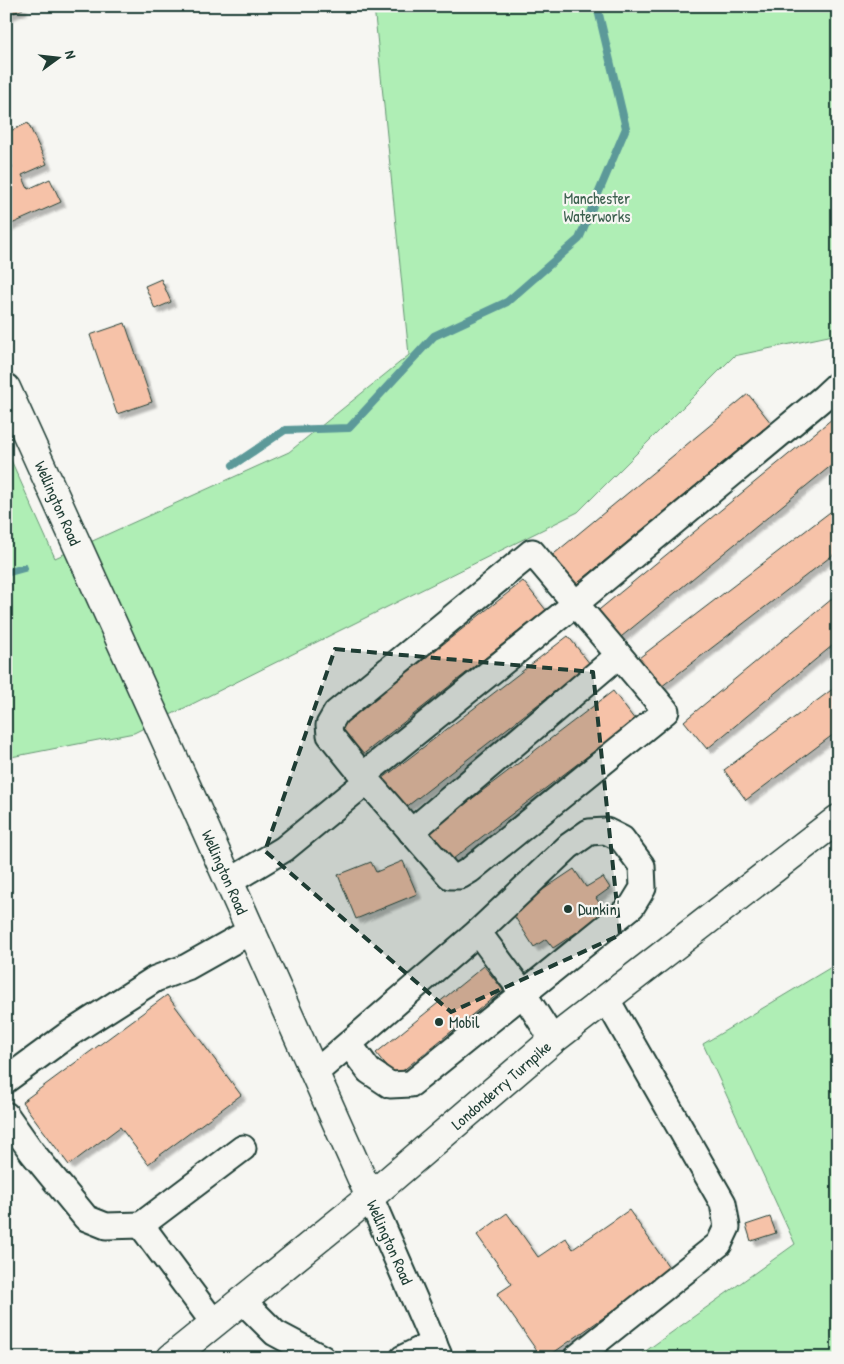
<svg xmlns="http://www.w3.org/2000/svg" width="844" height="1364" font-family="'Patrick Hand',sans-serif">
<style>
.green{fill:#afeeb5;stroke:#679674}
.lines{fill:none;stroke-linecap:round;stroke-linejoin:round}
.stream{stroke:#5c9999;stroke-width:8}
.building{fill:#f6c2a8;stroke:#1f3d34;filter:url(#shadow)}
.minor-casing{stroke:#1f3d34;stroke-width:29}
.major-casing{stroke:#1f3d34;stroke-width:31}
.minor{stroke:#f6f6f2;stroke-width:25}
.major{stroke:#f6f6f2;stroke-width:28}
.marked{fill:#1f3d34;fill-opacity:0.2;stroke:#1f3d34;stroke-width:4;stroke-dasharray:10 6;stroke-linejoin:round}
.poi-dot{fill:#1f3d34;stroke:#f6f6f2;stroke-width:2}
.labels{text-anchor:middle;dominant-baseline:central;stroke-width:4.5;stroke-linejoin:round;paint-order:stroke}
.park-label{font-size:16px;fill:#3c604e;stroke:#f6f6f2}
.street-label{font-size:16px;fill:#1f3d34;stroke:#f6f6f2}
.poi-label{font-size:16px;fill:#1f3d34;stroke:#f6f6f2;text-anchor:start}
</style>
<defs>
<filter id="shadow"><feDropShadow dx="4.5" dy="4.5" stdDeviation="1" flood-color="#0004"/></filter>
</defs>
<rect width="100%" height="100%" fill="#f6f6f2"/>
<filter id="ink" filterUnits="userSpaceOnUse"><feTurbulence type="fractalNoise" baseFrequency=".02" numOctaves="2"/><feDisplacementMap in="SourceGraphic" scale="10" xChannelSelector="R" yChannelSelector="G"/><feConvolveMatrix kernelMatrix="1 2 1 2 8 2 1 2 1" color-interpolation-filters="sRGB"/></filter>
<g filter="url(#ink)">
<g class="green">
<path d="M374,6H838V334L734,356L578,512L134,733L6,758V449L55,558L289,452L409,355Z"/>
<path d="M838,963V1358H636L795,1244L703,1044Z"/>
</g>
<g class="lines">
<g class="stream">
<path d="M233,465L285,430L349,428L434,336L507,302L579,239L626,128L597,6"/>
<path d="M6,573L24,568"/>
</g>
</g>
<g class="building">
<path d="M6,6H22L23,9L6,16Z"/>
<path d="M28,123L47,164L22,175L28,189L50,179L61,202L7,226L6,223V171L13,168L6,152V133Z"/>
<path d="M161,279L171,302L155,309L145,286Z"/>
<path d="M125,323L152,402L117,414L90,335Z"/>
<path d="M748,394L771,423L573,587L549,558Z"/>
<path d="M838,414V460L616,641L594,614Z"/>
<path d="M838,506V551L657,690L635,661Z"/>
<path d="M523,581L546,610L361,756L338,727Z"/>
<path d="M838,594V641L707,749L684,721Z"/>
<path d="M568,636L590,664L405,808L382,779Z"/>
<path d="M838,685V731L746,800L724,770Z"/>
<path d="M613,691L635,720L449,862L427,833Z"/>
<path d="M403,861L417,894L356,919L338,875L371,862L376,872Z"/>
<path d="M574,869L586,887L603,877L610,888L596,898L606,913L553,948L546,939L534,947L511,911Z"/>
<path d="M484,966L503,990L395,1077L376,1053Z"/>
<path d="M167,995L241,1095L148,1164L120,1127L69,1165L22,1102Z"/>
<path d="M629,1210L671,1270L546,1358H542L497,1294L512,1284L477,1235L507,1213L538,1257L566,1238L573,1249Z"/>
<path d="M770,1217L776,1233L751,1241L746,1225Z"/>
</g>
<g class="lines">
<defs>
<g id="minor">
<path d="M362,776L575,604L824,397L838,384"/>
<path d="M411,832L619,655"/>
<path d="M229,882L284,849L367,781L330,735L329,725L336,713L532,552L666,711L470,870L460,876H450L367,781"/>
<path d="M478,932L523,993L553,1040"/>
<path d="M315,1073L478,932L569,846L589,832L606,831L622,839L642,866L643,888L632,906L411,1084L390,1085L369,1071L349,1044"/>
<path d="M6,1080L66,1036L155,979L187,967L251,931"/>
<path d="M6,1115L32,1152L86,1218L106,1226L141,1225"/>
<path d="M370,1197L440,1358"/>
<path d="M242,1300L275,1333L322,1358"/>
<path d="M214,1323L141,1225L243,1148"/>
<path d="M403,1358L434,1343"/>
<path d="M576,1358L719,1244L727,1227L723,1203L607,1000"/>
</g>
<g id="major">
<path d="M6,388L185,783L370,1197"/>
<path d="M171,1358L370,1197L553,1040L838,819"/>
</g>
</defs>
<use href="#minor" class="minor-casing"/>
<use href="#major" class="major-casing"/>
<use href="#minor" class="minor"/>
<use href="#major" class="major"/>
</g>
</g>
<path class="marked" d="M335,649L593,672L620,935L451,1012L265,851Z"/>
<g class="poi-dot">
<circle cx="568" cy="909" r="5"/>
<circle cx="439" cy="1022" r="5"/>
</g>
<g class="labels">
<g class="park-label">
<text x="597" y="198">Manchester<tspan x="597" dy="18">Waterworks</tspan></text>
</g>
<g class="street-label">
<text transform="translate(58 503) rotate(66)">Wellington Road</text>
<text transform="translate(225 872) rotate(66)">Wellington Road</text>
<text transform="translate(501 1085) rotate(-41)">Londonderry Turnpike</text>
<text transform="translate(390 1242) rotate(66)">Wellington Road</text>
</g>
<g class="poi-label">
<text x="578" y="909">Dunkin'</text>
<text x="449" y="1022">Mobil</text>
</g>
</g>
<rect width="844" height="1364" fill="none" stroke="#f6f6f2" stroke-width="25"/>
<rect x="12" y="12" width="819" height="1339" fill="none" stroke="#1f3d34" stroke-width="2" filter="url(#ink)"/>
<g transform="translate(58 58) rotate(75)" stroke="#f6f6f2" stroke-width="4" paint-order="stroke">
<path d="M0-4L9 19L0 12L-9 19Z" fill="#1f3d34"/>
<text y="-8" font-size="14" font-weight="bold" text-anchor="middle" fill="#1f3d34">N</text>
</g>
</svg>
